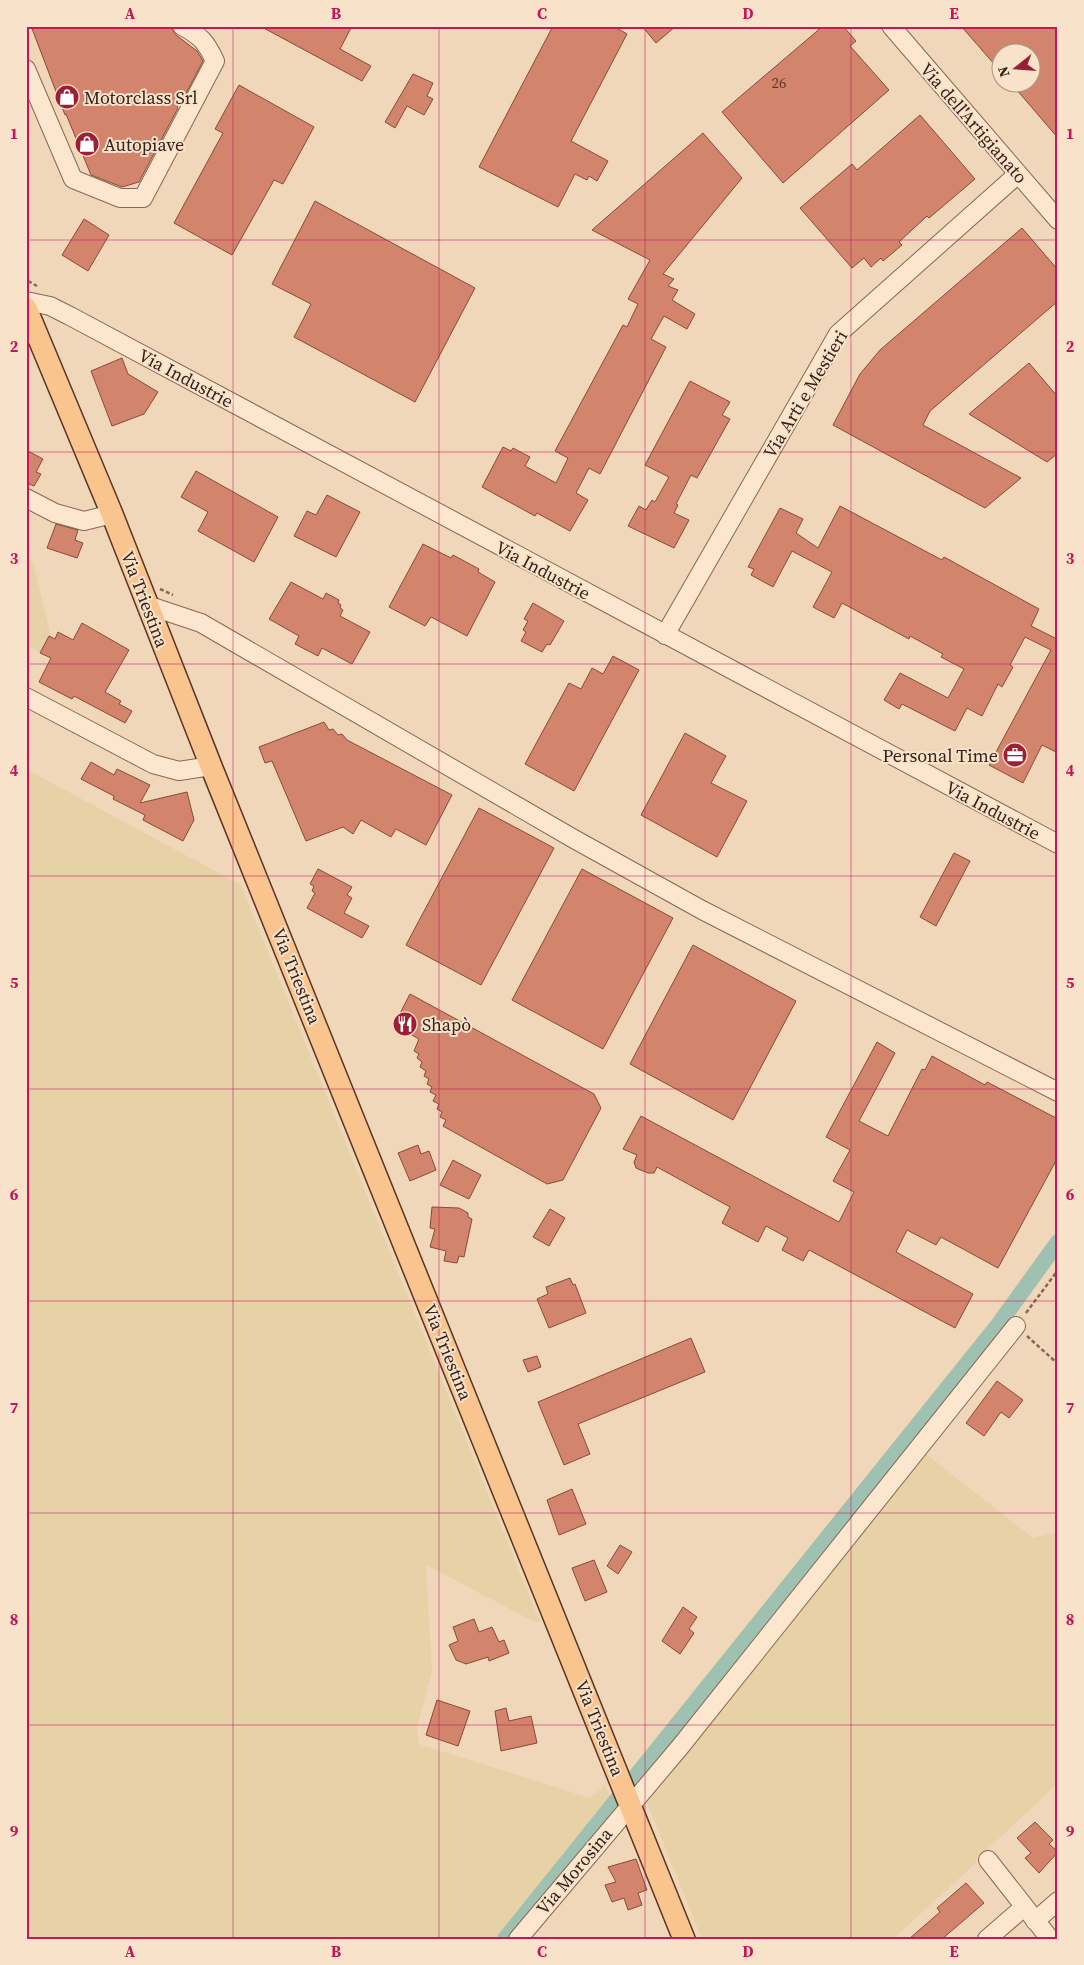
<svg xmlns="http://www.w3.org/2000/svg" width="1084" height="1965" font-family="'Source Serif 4',serif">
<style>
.farmland{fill:#e7d1a7}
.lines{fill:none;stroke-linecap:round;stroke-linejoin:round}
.canal{stroke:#9fc1b1;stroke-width:16}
.building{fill:#d2856c;stroke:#8a4937}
.minor-casing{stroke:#896653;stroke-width:20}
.major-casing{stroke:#563628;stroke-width:24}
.path{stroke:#896653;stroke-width:2.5;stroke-dasharray:4 2.5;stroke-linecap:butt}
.minor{stroke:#fce6cd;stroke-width:18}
.major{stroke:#f9c48d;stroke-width:21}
.grid{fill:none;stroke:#c2185b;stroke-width:1;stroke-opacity:0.55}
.labels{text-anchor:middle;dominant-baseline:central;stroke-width:4;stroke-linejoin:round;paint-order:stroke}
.number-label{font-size:15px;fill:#5d3b2e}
.poi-label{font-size:18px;fill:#36221a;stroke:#f8e3ca;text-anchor:start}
.street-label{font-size:18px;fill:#36221a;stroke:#f8e3ca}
.neatline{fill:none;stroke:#c2185b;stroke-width:2}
.grid-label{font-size:16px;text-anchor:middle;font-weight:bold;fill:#c2185b}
</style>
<rect width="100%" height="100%" fill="#f1d7ba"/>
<g class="farmland">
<path d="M26,558L33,562L57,662L26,645Z"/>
<path d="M26,769L241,885L540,1622H535L426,1565L432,1671L417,1727L419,1744L590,1798L605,1785L622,1826L530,1939H26Z"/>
<path d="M921,1450L1033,1538L1058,1532V1783L975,1861L976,1863L893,1939H702L643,1793Z"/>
</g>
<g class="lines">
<path class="canal" d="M505,1939L998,1325L1058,1242"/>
</g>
<g class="building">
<path d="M31,26H170L176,35L197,51L203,61L180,105L177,106L178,108L139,182L122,187L91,175L66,114L65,115Z"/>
<path d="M260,26H352L340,49L371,66L362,81Z"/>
<path d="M553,26H613L627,34L571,141L608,161L597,181L589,176L587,180L575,174L558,207L479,167Z"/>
<path d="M642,26H676L656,43Z"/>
<path d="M823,26H843L856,41L850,46L889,90L783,183L722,112Z"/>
<path d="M961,26H1058V138L1010,82H1032V52H1002V73Z"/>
<path d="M413,74L433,83L427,96L433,99L424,115L407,106L395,128L385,122Z"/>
<path d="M239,85L314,127L283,184L274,180L232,255L174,223L223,133L215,129Z"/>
<path d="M920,115L975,179L929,218L927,216L899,242L902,245L883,261L881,258L871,267L864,258L852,268L800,208L852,164L857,170Z"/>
<path d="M703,133L742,178L663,274L674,279L668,286L678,290L672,300L695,314L687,329L664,316L651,339L666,347L600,474L589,468L576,493L588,500L570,531L537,513L535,516L482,487L503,447L511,451L513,448L530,457L525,466L556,483L568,458L555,451L623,325L627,327L638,304L628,299L650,260L592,230Z"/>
<path d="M315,201L475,288L415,402L294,337L311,304L272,284Z"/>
<path d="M84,219L109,235L88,271L62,255Z"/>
<path d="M1022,228L1058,270V301L930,411L923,425L1021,478L985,508L833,425L860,374L880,350Z"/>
<path d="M122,358L128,374L158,392L144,414L112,426L91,371Z"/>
<path d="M1029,363L1058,397V453L1047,462L969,414Z"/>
<path d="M690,381L730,402L722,415L730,419L697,478L691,475L676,504L678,505L674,513L689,520L674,548L628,526L639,506L646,510L652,500L655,502L669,477L645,465Z"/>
<path d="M26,450L43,459L36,472L41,474L34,486L29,484L27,488Z"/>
<path d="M196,471L278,517L254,562L198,531L208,512L181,497Z"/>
<path d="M327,495L360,512L336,557L294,536L307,511L316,515Z"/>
<path d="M840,506L942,560L944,557L1039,609L1031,626L1057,639L1058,637V753L1042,745L1023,783L989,765L1051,650L1025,637L1010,665L1013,667L1002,687L998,684L982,716L967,708L955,731L902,704L899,709L884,700L900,673L948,698L964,669L941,657L943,654L910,636L909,639L842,603L834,618L813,607L832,572L792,551L773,587L751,575L754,569L748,567L780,508L803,519L796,533L818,548Z"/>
<path d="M56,524L78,530L75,540L83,543L77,558L47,548Z"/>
<path d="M423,544L451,558L453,555L479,569L478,572L495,582L467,636L431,617L425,626L389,607Z"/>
<path d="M291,582L323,599L326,593L339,600L338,603L341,605L340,608L343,610L340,616L370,632L352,664L322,648L318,656L295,644L299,636L269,619Z"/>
<path d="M533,603L564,621L550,645L547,644L542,652L521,641L526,632L523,630L528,621L524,619Z"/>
<path d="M82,623L129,650L105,692L121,701L119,704L132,711L125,723L74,696L72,699L39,682L51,658L40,653L49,636L55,639L58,632L73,640Z"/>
<path d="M613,656L639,670L574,791L525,764L569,683L581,689L592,668L603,674Z"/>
<path d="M324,722L329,730L333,729L338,735L342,734L347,740L452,795L426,845L396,829L391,837L361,820L353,834L343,827L306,841L272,761L265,763L259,747Z"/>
<path d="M685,733L726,756L711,783L747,801L717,857L641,815Z"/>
<path d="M91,762L114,775L117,769L150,785L140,803L187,792L194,820L183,841L143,820L145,815L113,799L114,796L81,779Z"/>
<path d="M479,808L554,848L481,985L406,945Z"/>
<path d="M954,853L970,861L936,926L920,917Z"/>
<path d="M318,869L352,887L347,895L352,898L344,913L369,926L362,938L307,908L315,893L312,891L314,886L310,884Z"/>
<path d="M582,869L673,918L603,1049L512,1000Z"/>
<path d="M693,945L796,1001L733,1120L630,1064Z"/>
<path d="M410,994L594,1094L601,1108L563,1180L547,1184L443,1126L446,1120L440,1117L442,1112L437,1109L439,1104L433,1101L436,1095L430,1092L432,1087L427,1084L429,1079L424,1076L426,1071L420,1067L422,1062L417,1058L419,1054L414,1051L419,1039L394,1025Z"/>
<path d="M877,1042L895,1053L859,1121L888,1136L922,1069L925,1070L932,1056L985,1085L987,1082L1058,1119V1157L998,1268L941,1237L936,1245L907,1230L896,1252L973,1294L955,1328L809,1250L803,1261L782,1250L788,1238L766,1226L758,1242L722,1223L730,1207L657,1167L654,1173H648L636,1168L634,1162L637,1155L623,1149L641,1116L839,1222L854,1192L833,1181L850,1150L826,1137Z"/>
<path d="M418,1145L421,1154L429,1151L436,1170L410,1181L398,1153Z"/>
<path d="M453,1160L481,1175L469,1199L440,1185Z"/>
<path d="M432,1207L459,1208L468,1213V1217L472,1219L464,1257L459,1256L457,1263L444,1261L446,1251L430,1247L435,1229L430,1228Z"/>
<path d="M550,1209L565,1218L549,1246L533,1237Z"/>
<path d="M570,1278L573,1285L575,1284L586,1313L549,1328L537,1299L548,1294L546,1287Z"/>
<path d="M691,1338L705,1372L578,1424L590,1454L564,1465L538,1402Z"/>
<path d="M537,1356L541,1367L528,1372L523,1360Z"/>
<path d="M997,1381L1023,1400L1009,1418L1001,1412L984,1436L966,1423Z"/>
<path d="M572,1489L586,1524L559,1535L547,1500Z"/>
<path d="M620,1545L632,1552L618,1574L607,1566Z"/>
<path d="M594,1560L607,1592L585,1601L572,1568Z"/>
<path d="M683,1607L697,1617L689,1629L694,1633L680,1654L662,1641Z"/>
<path d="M474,1619L479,1632L492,1627L499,1642L504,1640L509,1653L489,1661L488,1657L466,1664L456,1660L449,1645L458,1641L453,1627Z"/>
<path d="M437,1700L470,1711L458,1746L426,1735Z"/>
<path d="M506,1708L509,1721L531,1716L537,1743L501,1751L495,1711Z"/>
<path d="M1035,1822L1053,1840L1049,1844L1058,1852L1039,1873L1025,1858L1031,1853L1017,1838Z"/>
<path d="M636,1859L647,1890L638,1893L642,1905L628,1910L624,1898L612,1902L605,1885L616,1882L608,1867Z"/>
<path d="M966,1883L984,1903L942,1939H909L940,1912L937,1908Z"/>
</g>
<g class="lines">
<defs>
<g id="minor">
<path d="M891,26L1058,220"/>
<path d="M26,69L73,179L120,198H143L215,61C206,42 201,36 182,26"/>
<path d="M26,301L50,306L70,316L1058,844"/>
<path d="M26,498L55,513L84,521L112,514"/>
<path d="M147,605L201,623L574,839L702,910L1058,1092"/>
<path d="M665,635L838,334L1018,174"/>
<path d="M26,697L153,764L179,771L211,766"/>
<path d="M988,1860L1050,1939"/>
<path d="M1035,1921L1058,1901"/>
<path d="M518,1939L680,1747L1016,1326"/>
<path d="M987,1939L1024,1907"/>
</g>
<path id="major" d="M26,308L112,514L211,766L684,1939"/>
</defs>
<use href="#minor" class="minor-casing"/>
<use href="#major" class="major-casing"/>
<g class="path">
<path d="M26,275L28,281L37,286"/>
<path d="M160,589L173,595"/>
<path d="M1026,1313L1058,1270"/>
<path d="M1027,1336L1058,1364"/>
</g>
<use href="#minor" class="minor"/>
<use href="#major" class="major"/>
</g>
<path class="grid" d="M233,26V1939M439,26V1939M645,26V1939M851,26V1939M26,240H1058M26,452H1058M26,664H1058M26,876H1058M26,1089H1058M26,1301H1058M26,1513H1058M26,1725H1058"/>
<defs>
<symbol id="shop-disc" viewBox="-11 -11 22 22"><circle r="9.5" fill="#9c1f36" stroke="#f8e3ca"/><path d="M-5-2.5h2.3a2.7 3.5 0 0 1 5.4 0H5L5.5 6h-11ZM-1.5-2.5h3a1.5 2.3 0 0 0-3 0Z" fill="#fff"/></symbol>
<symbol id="office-disc" viewBox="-11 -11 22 22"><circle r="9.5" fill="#9c1f36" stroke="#f8e3ca"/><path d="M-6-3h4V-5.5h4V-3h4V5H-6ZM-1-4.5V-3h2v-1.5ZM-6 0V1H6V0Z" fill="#fff"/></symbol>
<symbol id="restaurant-disc" viewBox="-11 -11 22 22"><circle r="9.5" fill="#9c1f36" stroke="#f8e3ca"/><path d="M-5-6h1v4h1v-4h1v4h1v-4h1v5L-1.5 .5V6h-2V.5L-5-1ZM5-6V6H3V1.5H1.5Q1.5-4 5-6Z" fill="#fff"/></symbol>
</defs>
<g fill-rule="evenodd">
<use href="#shop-disc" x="53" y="83" width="28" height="28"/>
<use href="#shop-disc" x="73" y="130" width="28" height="28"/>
<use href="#office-disc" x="1001" y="741" width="28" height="28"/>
<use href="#restaurant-disc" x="391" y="1010" width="28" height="28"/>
</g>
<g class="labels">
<g class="number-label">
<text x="779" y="82">26</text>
</g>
<g class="poi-label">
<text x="84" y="97">Motorclass Srl</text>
<text x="104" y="144">Autopiave</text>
<text x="998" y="755" text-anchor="end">Personal Time</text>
<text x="422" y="1024">Shapò</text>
</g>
<g class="street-label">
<text transform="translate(974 123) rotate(49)">Via dell'Artigianato</text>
<text transform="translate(186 378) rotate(28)">Via Industrie</text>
<text transform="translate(805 394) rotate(-59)">Via Arti e Mestieri</text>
<text transform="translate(543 570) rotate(28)">Via Industrie</text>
<text transform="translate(145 599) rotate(69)">Via Triestina</text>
<text transform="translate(993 810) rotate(28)">Via Industrie</text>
<text transform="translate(297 976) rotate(68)">Via Triestina</text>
<text transform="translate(448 1352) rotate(68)">Via Triestina</text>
<text transform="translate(600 1728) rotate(68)">Via Triestina</text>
<text transform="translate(574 1871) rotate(-50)">Via Morosina</text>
</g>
</g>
<rect width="1084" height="1965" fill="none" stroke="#f8e3ca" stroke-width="55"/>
<g transform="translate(1016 68) rotate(253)"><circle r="24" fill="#f8e3ca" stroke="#aa9684"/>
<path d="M0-4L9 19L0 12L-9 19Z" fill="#9c1f36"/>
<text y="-8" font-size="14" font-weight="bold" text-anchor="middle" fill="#36221a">N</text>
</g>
<rect x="28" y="28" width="1028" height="1910" class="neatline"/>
<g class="grid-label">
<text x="130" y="19">A</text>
<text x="336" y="19">B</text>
<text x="542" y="19">C</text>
<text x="748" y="19">D</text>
<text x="954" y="19">E</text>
<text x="14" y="139">1</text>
<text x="1070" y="139">1</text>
<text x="14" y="352">2</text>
<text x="1070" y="352">2</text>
<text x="14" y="564">3</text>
<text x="1070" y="564">3</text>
<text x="14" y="776">4</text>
<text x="1070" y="776">4</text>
<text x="14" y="988">5</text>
<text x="1070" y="988">5</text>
<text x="14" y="1200">6</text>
<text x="1070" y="1200">6</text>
<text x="14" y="1413">7</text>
<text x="1070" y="1413">7</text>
<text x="14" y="1625">8</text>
<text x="1070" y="1625">8</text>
<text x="14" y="1837">9</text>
<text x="1070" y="1837">9</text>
<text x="130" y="1957">A</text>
<text x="336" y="1957">B</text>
<text x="542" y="1957">C</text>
<text x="748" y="1957">D</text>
<text x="954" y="1957">E</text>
</g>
</svg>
